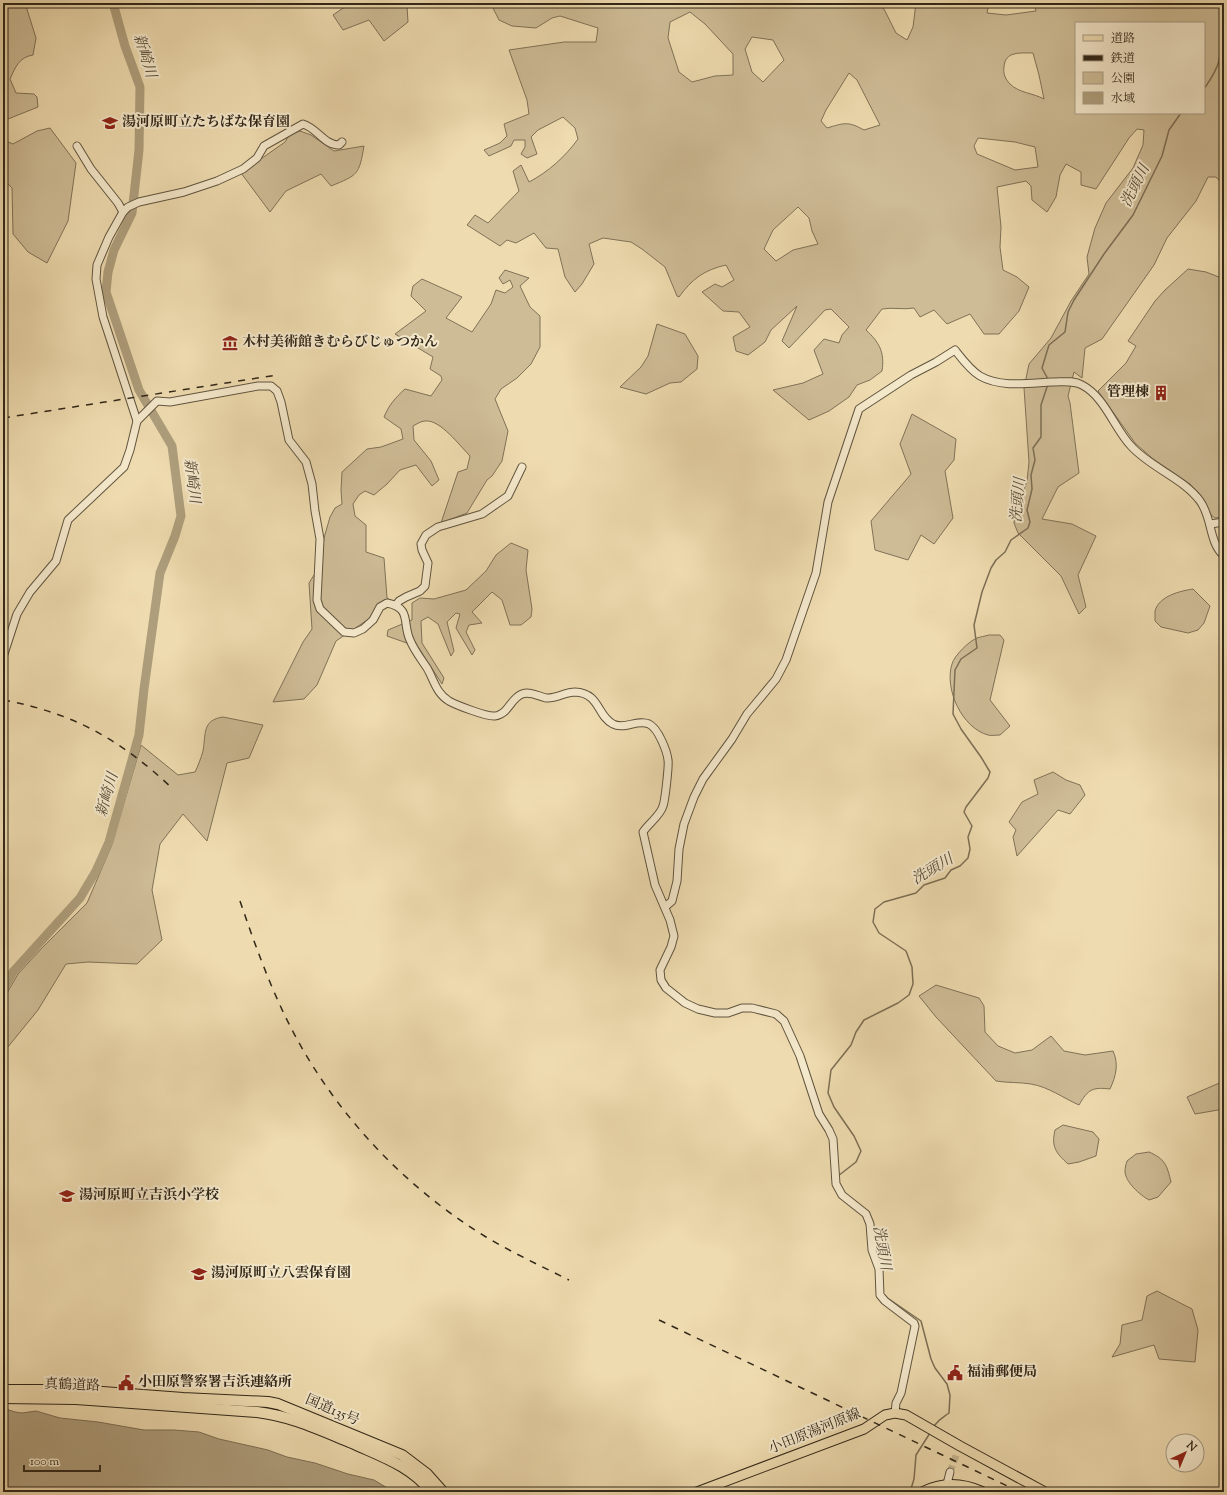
<svg xmlns="http://www.w3.org/2000/svg" width="1227" height="1495" font-family="'Sorts Mill Goudy','Noto Serif JP',serif">
<style>
.green{fill:#cebc96;stroke:#807258;fill-rule:evenodd}
.water{fill:#ae9e7c;stroke:#7c6e54}
.lines{fill:none;stroke-linecap:round;stroke-linejoin:round}
.stream{stroke:#7c6e54;stroke-width:1.5}
.river{stroke:#ae9e7c;stroke-width:9}
.minor-tunnel{stroke:#c8b791;stroke-width:7;stroke-dasharray:7 3.5;stroke-linecap:butt}
.minor-casing{stroke:#60543e;stroke-width:9}
.major-casing{stroke:#312719;stroke-width:11}
.highway-casing{stroke:#312719;stroke-width:12}
.minor{stroke:#f4e8cb;stroke-width:7}
.major{stroke:#eedbaf;stroke-width:9}
.highway{stroke:#eedbaf;stroke-width:10}
.rail{stroke:#312719;stroke-width:1.5;stroke-dasharray:7 7;stroke-linecap:butt}
.labels{text-anchor:middle;dominant-baseline:central;stroke-width:4;stroke-linejoin:round;paint-order:stroke}
.poi-label{font-size:14px;font-weight:bold;fill:#312719;stroke:#f4e8cb;text-anchor:start}
.street-label{font-size:14px;fill:#312719;stroke:#f4e8cb}
.water-label{font-size:15px;font-style:italic;fill:#564b37;stroke:#f4e8cb}
</style>
<rect width="100%" height="100%" fill="#eedbaf"/>
<filter id="stains"><feTurbulence type="fractalNoise" baseFrequency=".005" numOctaves="4"/><feColorMatrix values="0 0 0 0 .2 0 0 0 0 .09 0 0 0 0 .02 0 0 0 .5 -.17"/></filter>
<radialGradient id="worn" r=".72"><stop offset=".6" stop-color="#630" stop-opacity="0"/><stop offset="1" stop-color="#630" stop-opacity=".3"/></radialGradient>
<g class="green">
<path d="M3,3H25L36,38L33,55C19,57 15,68 10,79L16,93L34,94L37,97L38,107L3,121Z"/>
<path d="M357,3H413L407,6L408,22L384,41L369,20L343,30L333,15L349,4Z"/>
<path d="M493,3H875L884,9L896,33L907,40L913,27L916,3H989L987,13L1006,15L1036,11L1034,3H1224V186L1216,177H1208L1196,201L1167,238L1154,265L1102,339L1085,348L1082,378L1074,372L1068,396L1070,403L1079,473L1058,487L1042,519L1072,524L1096,536L1078,575L1086,607L1079,614L1061,576L1018,533L1014,523L1015,514L1027,481L1029,462L1024,388L1029,364L1051,338L1071,301L1089,274L1087,257L1095,228L1106,203L1133,168L1143,145L1144,130L1137,129L1129,138L1096,189L1081,185V172L1066,164L1060,175L1056,197L1047,212L1032,200L1031,186L1026,181L997,187L1001,227L1000,247L1003,270L1017,277L1029,287L1019,311L999,334H984L970,314L947,324L934,310L920,317L914,308C903,310 893,307 882,309L866,330C879,342 885,352 882,371L870,380L857,385L849,397L829,411L809,420L773,390L803,383L823,374L814,350L824,339L839,343L842,335L849,327L831,309L825,310L789,348L782,341L797,306L771,330L765,342L748,355L736,351L733,337L750,327L739,312L723,311L702,292L715,284L722,287L734,280L726,265C704,270 692,279 679,297L677,296L665,267L642,249L631,242L603,238L589,244L594,264L582,284L575,292L565,277L558,249L546,248L534,233L516,243L507,240L500,246L467,225L475,215L488,223L519,191L513,171L521,165L529,182C548,172 565,157 578,139L575,128L563,117L538,130L531,137L537,154L527,158L521,154L525,147V140H514L511,146L489,156L484,150L500,143L507,136L504,124L529,114L527,100L509,50L564,42H596L598,28L560,16L552,18L536,28L512,26L499,20L493,8ZM690,12L705,24L733,54V75L715,76L692,82L679,72L668,38L670,22ZM1076,23H1204V113H1076ZM752,37L773,40L784,60L763,82L752,72L745,49ZM1033,53L1039,75L1044,99C1033,93 1019,93 1010,84C1005,79 1003,73 1004,67C1005,51 1020,53 1033,53ZM849,73L857,80L880,125L864,130C848,121 844,123 827,128L821,121L826,110ZM978,138L1015,142L1035,147L1038,167L1015,170L977,154L974,146ZM798,207L809,218L812,231L818,244L793,250L776,261L764,249L773,230Z"/>
<path d="M50,128L76,163L68,221L47,263L28,252L13,234L12,188L3,179V140L13,144L37,131Z"/>
<path d="M300,131L311,135L334,151L364,146C359,175 358,175 331,186L321,174L286,191L270,212L241,173L285,142L290,134Z"/>
<path d="M1188,269L1206,272L1224,279V522V517L1215,518L1211,515L1200,494L1190,484L1152,458L1135,443L1098,391L1126,363L1136,346L1128,341L1155,301L1165,290Z"/>
<path d="M505,270L529,278L520,286L530,307L540,316V347L531,364L517,378L501,389L495,399L508,431L502,461L492,476L487,480L467,513L441,523L458,472L467,469L470,456C460,446 440,419 425,421C421,421 417,424 413,426L414,440L431,461L439,480L432,486L416,465L400,470L387,484L374,495L365,491L359,495L353,504L355,516L366,525V552L384,558L387,598L392,601L379,612L336,641L317,685L304,699L273,702L303,642L312,629L309,583L321,564L324,538L330,517L335,508L342,504L341,490L342,472L367,449L381,447L403,439L401,429L384,417C389,405 395,398 405,389L431,396L442,380L441,376L430,369L433,357L395,334L426,311L411,296L413,286L422,279L462,297L446,318L472,332L491,304L496,290L505,293L513,287L510,280L503,284L499,278Z"/>
<path d="M657,324L685,334L698,356L697,369L681,382L670,383L646,394L620,387L641,367L648,356Z"/>
<path d="M912,414L956,439L954,460L945,471L953,518L934,544L921,535L908,560L875,550L871,521L911,474L900,444Z"/>
<path d="M511,543L528,550L526,570L532,609L531,617L521,625H510L502,600L492,592L472,612L482,623L469,625L466,632L475,650L472,655L456,628L460,614L456,613L447,622L454,651L451,656L438,624L428,617L421,621L422,643L444,678L442,684L418,647L387,636L388,630L412,620V603L420,598L434,599L466,590L486,571L496,555Z"/>
<path d="M1193,589L1210,606L1204,623L1198,630L1188,633L1161,627L1155,621C1155,618 1155,614 1155,611C1159,596 1180,591 1193,589Z"/>
<path d="M989,635H1000L1004,640L990,700L1010,726L1000,735C996,735 991,736 988,735C962,728 944,689 952,664C954,656 969,641 977,638C980,637 985,636 989,635Z"/>
<path d="M223,717L263,725L249,758L227,763L207,841L183,814L160,844L152,890L162,940L137,964L88,962L66,964L38,1010L3,1053V1000L18,974L41,949L87,903L111,847L141,745L178,775L195,772C198,766 201,758 203,751C206,734 202,720 223,717Z"/>
<path d="M1053,772L1066,780L1080,785L1085,795L1070,814L1058,810L1017,856L1013,837L1016,830L1009,822L1022,802L1038,794L1034,780Z"/>
<path d="M936,985L979,998L984,1006L985,1032L998,1046L1015,1053L1032,1050L1051,1036L1064,1051L1085,1055L1113,1051C1119,1064 1116,1076 1110,1089C1093,1087 1088,1089 1079,1105C1063,1098 1049,1087 1031,1084C1019,1082 1008,1083 996,1081L936,1017L919,996Z"/>
<path d="M1224,1081V1109L1195,1114L1187,1097Z"/>
<path d="M1063,1125L1093,1132L1099,1139L1096,1156L1079,1162L1068,1164C1056,1153 1051,1147 1055,1130Z"/>
<path d="M1149,1152C1165,1159 1167,1165 1171,1182L1158,1197L1149,1200C1140,1195 1125,1182 1125,1171C1125,1168 1126,1164 1127,1161L1136,1154Z"/>
<path d="M1157,1291L1192,1309L1198,1330L1195,1362L1159,1359L1154,1345L1112,1357L1120,1344L1122,1325L1142,1320L1147,1296Z"/>
</g>
<path class="water" d="M3,1408L15,1412L22,1413L36,1411L60,1418L98,1422L144,1430H174L199,1432L219,1439L268,1450L287,1457L315,1463L348,1474L374,1480L394,1492H3Z"/>
<g class="lines">
<g class="stream">
<path d="M1218,3L1224,8"/>
<path d="M1204,89C1210,80 1216,72 1219,61C1221,49 1220,36 1224,24"/>
<path d="M1049,381L1042,368L1049,345L1065,332L1068,312L1074,300L1104,254L1133,215L1162,156L1169,130L1181,113"/>
<path d="M838,1176L856,1162L861,1151L854,1136L834,1107L828,1093L831,1070L851,1045L856,1032L864,1020L898,1003L909,995L913,984L912,967L906,951L879,933L873,922L875,909L884,902L916,893L924,885L945,878L951,870L960,866L968,858L970,849L968,837L972,826L964,812L966,807L988,778L990,772L981,757L961,729L953,714L955,670L961,659L977,648L974,625L982,592L991,568L996,560L1005,552L1011,540L1028,528L1030,522L1027,510L1032,489L1031,475L1035,460L1033,448L1041,437V405L1048,384"/>
<path d="M886,1297L921,1321L931,1359L935,1368L947,1384L950,1395L949,1413C942,1418 939,1419 934,1426"/>
<path d="M910,1492L914,1479L916,1455L930,1433"/>
</g>
<path class="river" d="M3,990L13,972L80,898L96,871L109,842L139,735L144,689L160,573L175,536L181,516L172,446L139,390L106,292L108,272L114,250L132,213L139,150L140,87L125,46L113,3"/>
<path class="minor-tunnel" d="M950,1472L957,1453"/>
<defs>
<g id="minor">
<path d="M77,146L91,169L118,203L123,212"/>
<path d="M137,421L157,401L170,402L258,386H271L277,391L281,402L289,440L306,462L312,484L315,511L320,539L317,600L320,609L344,632L354,633L363,629L373,620L380,607L387,603C412,608 402,623 410,640C414,650 421,659 427,668C434,680 436,693 449,701C456,705 487,717 495,716C498,716 503,713 505,711C511,705 514,697 522,694C530,691 538,696 546,698C556,699 565,692 575,692C600,693 597,716 613,724C624,730 637,719 649,724C658,728 667,751 668,760C669,765 665,801 663,806C660,816 649,823 643,832L655,885L670,920L674,936L671,947L660,970L661,980L666,988L685,1003L698,1009L715,1013H728L742,1008H752L776,1014L784,1021L800,1056L819,1114L829,1130L833,1139L836,1184L842,1195L866,1214L870,1224L872,1250L879,1269L880,1295L885,1301L914,1323L915,1326L901,1393L896,1403L895,1413"/>
<path d="M1210,524L1224,522"/>
<path d="M396,605L399,601L406,597L420,591L425,586L428,563L422,550L421,544L426,535L438,527L482,514L508,496L522,467"/>
<path d="M3,657L17,614L30,592L56,561L68,520L124,467L130,450L137,421L103,317L96,279L97,265L109,237L123,212L128,207L139,202L184,192L217,181L243,169L257,158L264,146L303,124C317,128 324,145 339,145L342,142"/>
<path d="M665,907L672,901L677,881L679,849L684,824L694,797L703,779L732,739L747,714L776,679L786,660L816,573L828,502L859,409L911,375L936,362L955,350C962,359 970,370 980,376C1001,388 1030,383 1052,382C1063,382 1073,380 1082,385C1105,397 1114,428 1131,446C1151,468 1183,478 1200,501C1213,519 1208,541 1224,556"/>
<path d="M947,1484L950,1472"/>
</g>
<path id="major" d="M697,1492L864,1429L885,1415L895,1413L906,1415L960,1446L1045,1492"/>
<g id="highway">
<path d="M3,1390H76L183,1398L268,1402L278,1404L402,1455L427,1474L443,1492"/>
<path d="M3,1398L76,1399L257,1412C291,1416 320,1430 352,1443C380,1456 412,1466 431,1492"/>
<path d="M923,1492C943,1482 962,1483 982,1492"/>
</g>
</defs>
<use href="#minor" class="minor-casing"/>
<use href="#major" class="major-casing"/>
<use href="#highway" class="highway-casing"/>
<use href="#minor" class="minor"/>
<use href="#major" class="major"/>
<use href="#highway" class="highway"/>
<g class="rail">
<path d="M3,418L277,375"/>
<path d="M3,700C74,713 121,740 173,789"/>
<path d="M240,901C252,936 264,970 279,1003C322,1099 396,1182 486,1237C513,1253 541,1266 569,1280"/>
<path d="M659,1320L1020,1492"/>
</g>
</g>
<defs>
<symbol id="school-bare" viewBox="-9 -9 18 18"><path d="M0-5L7-2L0 1L-7-2ZM-4 1L0 2.5L4 1V4Q0 6-4 4Z" fill="#8f2418" stroke="#f4e8cb" stroke-width="2.5" paint-order="stroke"/></symbol>
<symbol id="museum-bare" viewBox="-9 -9 18 18"><path d="M0-6L6-3V-2H-6V-3ZM-5-1h2V3h-2ZM-1-1h2V3h-2ZM3-1h2V3H3ZM-6 4H6V6H-6Z" fill="#8f2418" stroke="#f4e8cb" stroke-width="2.5" paint-order="stroke"/></symbol>
<symbol id="building-bare" viewBox="-9 -9 18 18"><path d="M-4-6H4V6H1V3H-1V6H-4ZM-2.5-4.3h1.7v1.8h-1.7ZM.8-4.3h1.7v1.8H.8ZM-2.5-1h1.7V.8h-1.7ZM.8-1h1.7V.8H.8Z" fill="#8f2418" stroke="#f4e8cb" stroke-width="2.5" paint-order="stroke"/></symbol>
<symbol id="civic-bare" viewBox="-9 -9 18 18"><path d="M-.6-6.5H3V-4.5H.6V-3L4-1V1h2V6H-6V1h2V-1L-.6-3ZM-1.2 2.5V6h2.4V2.5Z" fill="#8f2418" stroke="#f4e8cb" stroke-width="2.5" paint-order="stroke"/></symbol>
</defs>
<g fill-rule="evenodd">
<use href="#school-bare" x="99" y="112" width="22" height="22"/>
<use href="#museum-bare" x="219" y="332" width="22" height="22"/>
<use href="#building-bare" x="1150" y="382" width="22" height="22"/>
<use href="#school-bare" x="56" y="1185" width="22" height="22"/>
<use href="#school-bare" x="188" y="1263" width="22" height="22"/>
<use href="#civic-bare" x="944" y="1362" width="22" height="22"/>
<use href="#civic-bare" x="115" y="1372" width="22" height="22"/>
</g>
<g class="labels">
<g class="poi-label">
<text x="122" y="123">湯河原町立たちばな保育園</text>
<text x="242" y="343">木村美術館きむらびじゅつかん</text>
<text x="1149" y="393" text-anchor="end">管理棟</text>
<text x="79" y="1196">湯河原町立吉浜小学校</text>
<text x="211" y="1274">湯河原町立八雲保育園</text>
<text x="967" y="1373">福浦郵便局</text>
<text x="138" y="1383">小田原警察署吉浜連絡所</text>
</g>
<g class="street-label">
<text transform="translate(72 1386) rotate(2)">真鶴道路</text>
<text transform="translate(332 1411) rotate(23)">国道135号</text>
<text transform="translate(815 1432) rotate(-22)">小田原湯河原線</text>
</g>
<g class="water-label">
<text transform="translate(144 56) rotate(73)">新崎川</text>
<text transform="translate(1136 186) rotate(-63)">洗頭川</text>
<text transform="translate(191 481) rotate(83)">新崎川</text>
<text transform="translate(1019 500) rotate(-85)">洗頭川</text>
<text transform="translate(108 795) rotate(-74)">新崎川</text>
<text transform="translate(933 870) rotate(-31)">洗頭川</text>
<text transform="translate(881 1248) rotate(80)">洗頭川</text>
</g>
</g>
<rect width="1227" height="1495" fill="none" stroke="#eedbaf" stroke-width="16"/>
<rect x="4" y="4" width="1219" height="1487" fill="none" stroke="#312719" stroke-width="2"/>
<rect x="8" y="8" width="1211" height="1479" fill="none" stroke="#312719"/>
<rect x="1075" y="22" width="130" height="92" fill="#f4e8cb" stroke="#a69b84"/>
<rect x="1083" y="35" width="20" height="6" fill="#eedbaf" stroke="#a69b84"/>
<text x="1111" y="42" font-size="12" fill="#312719">道路</text>
<rect x="1083" y="55" width="20" height="6" fill="#312719" stroke="#a69b84"/>
<text x="1111" y="62" font-size="12" fill="#312719">鉄道</text>
<rect x="1083" y="72" width="20" height="12" fill="#cebc96" stroke="#a69b84"/>
<text x="1111" y="82" font-size="12" fill="#312719">公園</text>
<rect x="1083" y="92" width="20" height="12" fill="#ae9e7c" stroke="#a69b84"/>
<text x="1111" y="102" font-size="12" fill="#312719">水域</text>
<g transform="translate(1185 1453) rotate(44)"><circle r="19" fill="#f4e8cb" stroke="#a69b84"/>
<path d="M0-3L7 15L0 10L-7 15Z" fill="#8f2418"/>
<text y="-6" font-size="11" font-weight="bold" text-anchor="middle" fill="#312719">N</text>
</g>
<path d="M24 1465v6h76v-6" fill="none" stroke="#312719" stroke-width="2"/>
<text x="30" y="1465" font-size="12" fill="#312719" stroke="#f4e8cb" stroke-width="3" paint-order="stroke">100 m</text>
<rect width="100%" height="100%" filter="url(#stains)"/>
<rect width="100%" height="100%" fill="url(#worn)"/>
</svg>
